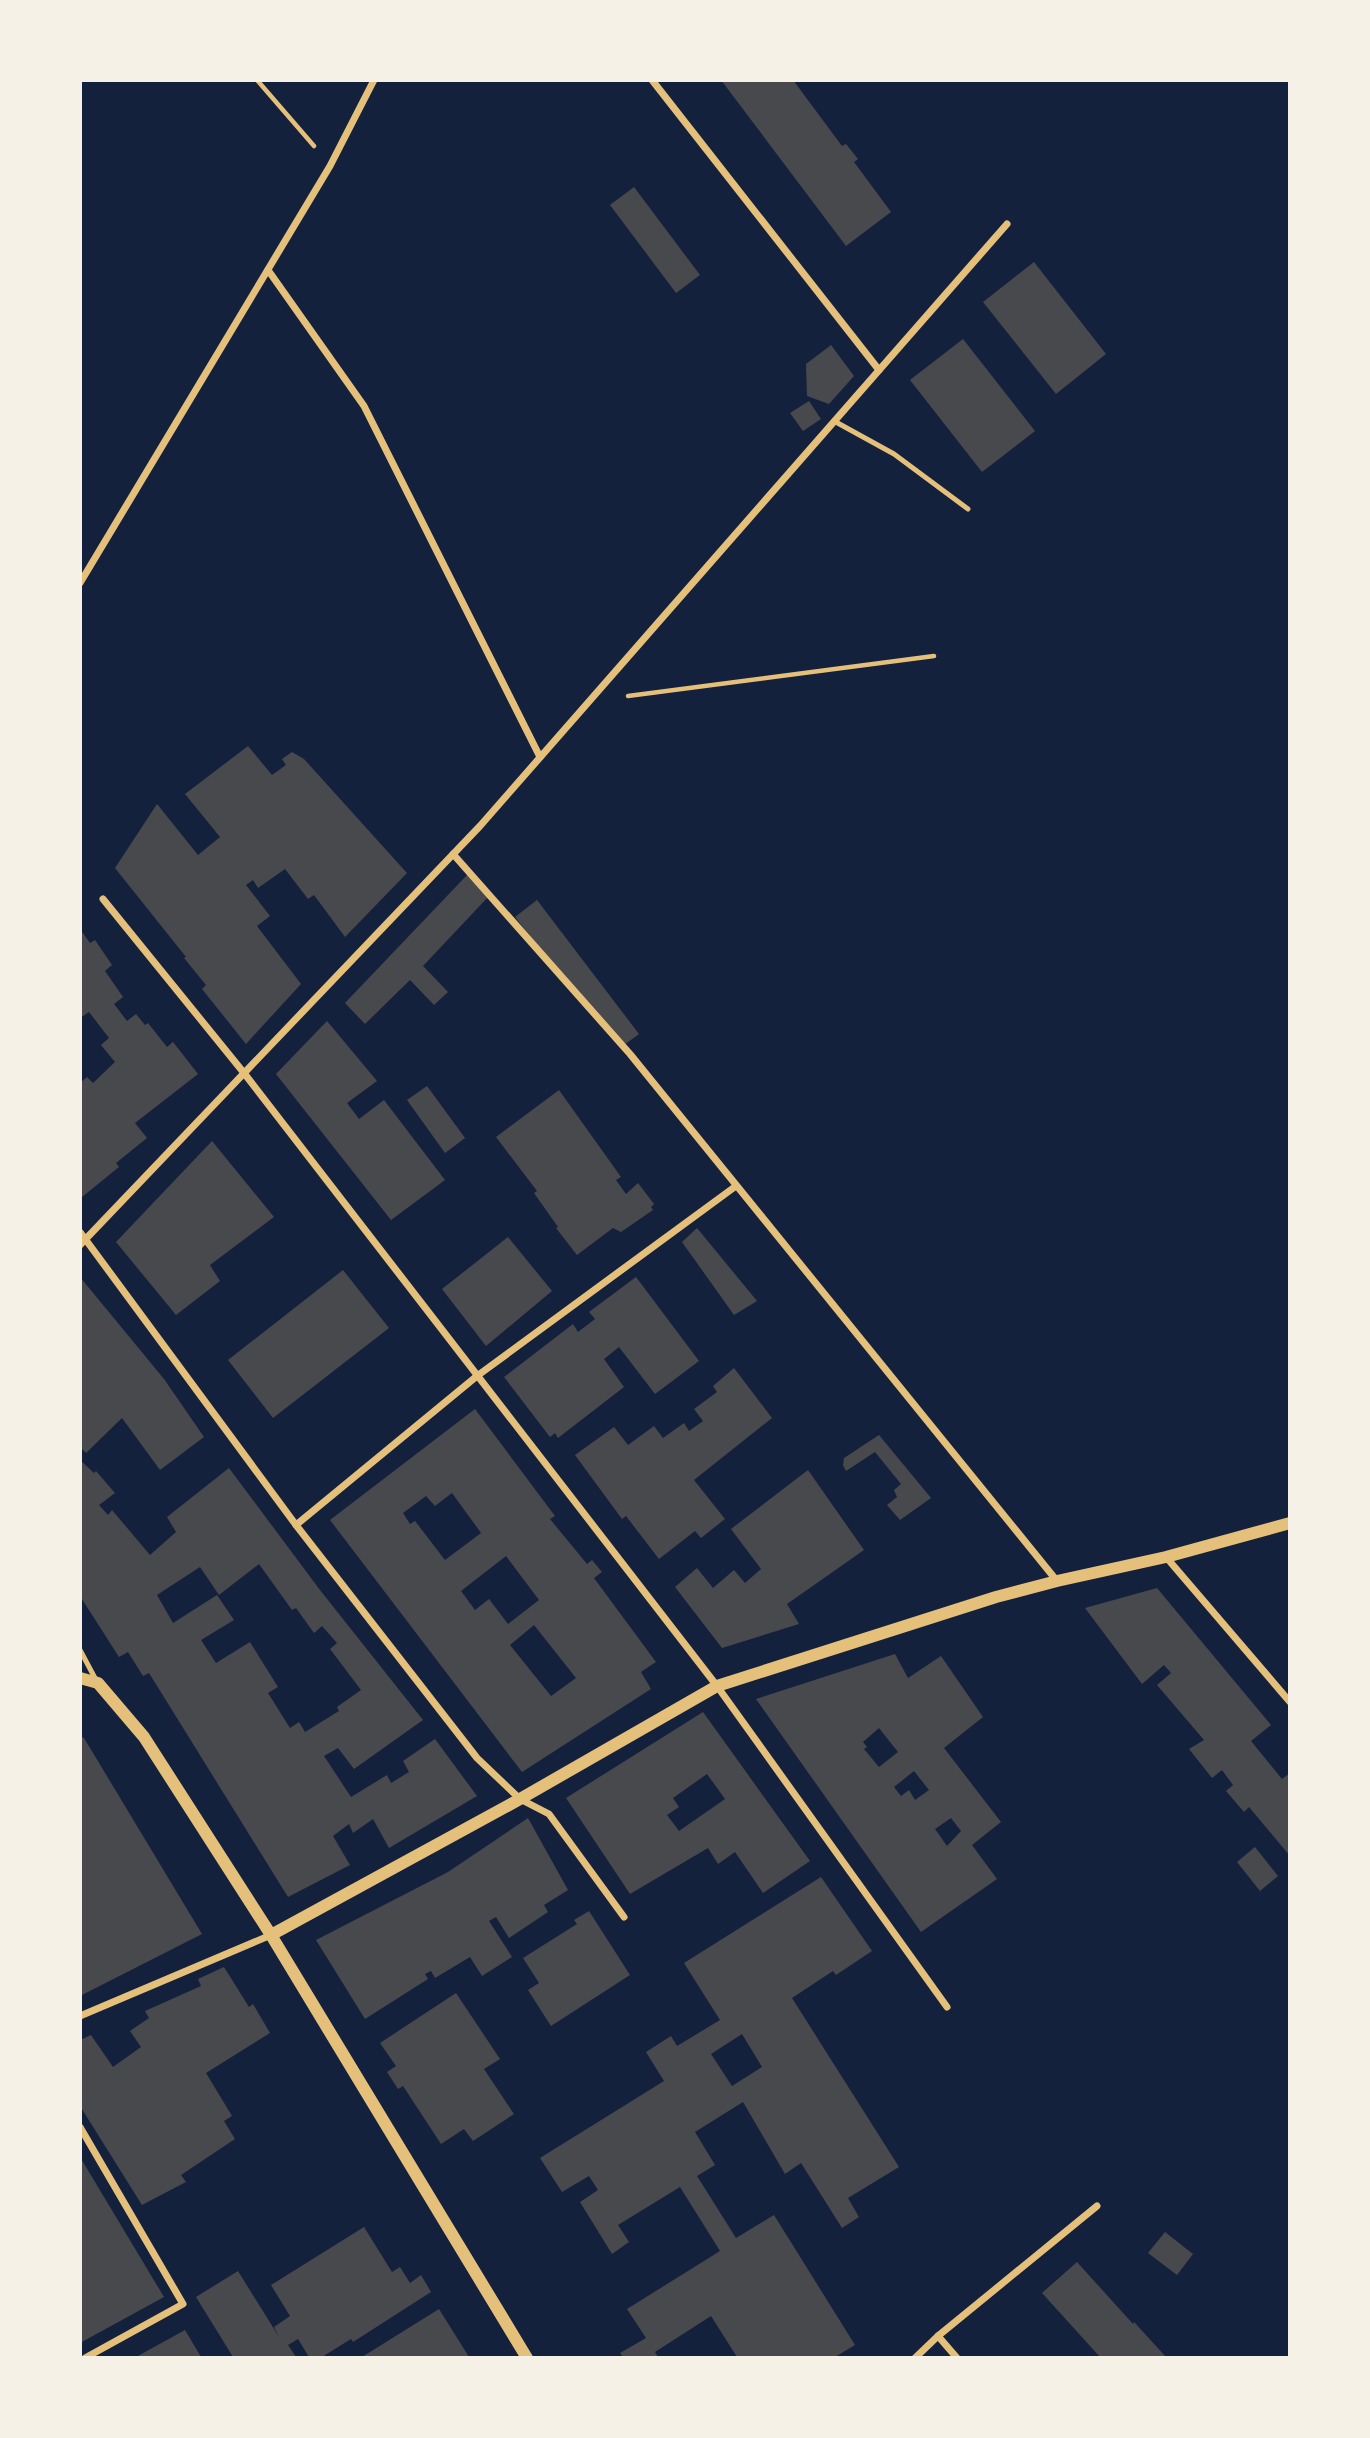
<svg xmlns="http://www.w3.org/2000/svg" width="1370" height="2438" font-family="Ubuntu,sans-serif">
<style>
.building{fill:#48494c;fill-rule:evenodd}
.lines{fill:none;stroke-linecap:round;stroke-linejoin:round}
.path{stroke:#e5c07b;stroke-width:4.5}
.service{stroke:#e5c07b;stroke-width:5}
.minor{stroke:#e5c07b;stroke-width:7}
.tertiary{stroke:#e5c07b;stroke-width:12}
</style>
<rect width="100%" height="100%" fill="#14213d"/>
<g class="building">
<path d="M721,80H793L842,146L846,144L858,159L854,162L891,212L846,246Z"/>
<path d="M634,187L700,275L676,293L610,205Z"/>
<path d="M1034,262L1106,354L1056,394L983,302Z"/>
<path d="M963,339L1035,431L982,472L910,380Z"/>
<path d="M831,345L854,376L829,404L807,396L806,364Z"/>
<path d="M809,401L821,419L803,431L790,413Z"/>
<path d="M248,746L272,775L286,765L282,759L292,752L304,759L407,873L345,937L314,895L308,899L285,869L258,888L253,880L246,885L270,916L257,926L301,984L246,1044L202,989L206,985L184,958L186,957L115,868L157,804L198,855L220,837L185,794Z"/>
<path d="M468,874L489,896L423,966L448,992L434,1005L410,980L365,1024L345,1003Z"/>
<path d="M537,900L639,1034L620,1048L515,917Z"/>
<path d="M80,929L90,943L95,940L112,965L105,971L123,997L114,1004L127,1021L136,1014L145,1025L148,1023L167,1047L173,1042L198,1074L135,1123L147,1138L116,1163L119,1167L82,1197L80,1083L87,1077L93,1083L115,1062L101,1045L109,1038L89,1012L80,1018Z"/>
<path d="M327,1021L377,1081L347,1103L359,1119L384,1100L445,1180L391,1220L276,1074Z"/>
<path d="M427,1086L465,1138L445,1153L407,1100Z"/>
<path d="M559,1090L621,1177L616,1180L626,1194L638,1183L654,1204L651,1207L653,1210L621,1232L613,1228L577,1255L556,1228L558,1227L534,1193L537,1191L496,1137Z"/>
<path d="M212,1141L274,1217L210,1265L220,1281L176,1315L116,1242Z"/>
<path d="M697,1228L757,1301L734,1315L682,1242Z"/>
<path d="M508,1237L552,1291L486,1346L442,1289Z"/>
<path d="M343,1270L389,1328L273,1418L228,1360Z"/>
<path d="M80,1277L164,1379L204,1437L160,1470L122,1418L86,1453L80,1447Z"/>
<path d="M636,1277L699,1361L655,1394L619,1347L604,1359L624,1387L558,1438L555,1433L550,1437L504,1377L573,1324L578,1332L595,1319L589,1312Z"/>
<path d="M734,1368L772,1418L694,1480L725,1519L701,1538L695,1531L659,1559L626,1516L622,1519L575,1455L614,1427L628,1445L654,1426L663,1438L684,1423L689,1431L703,1421L694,1409L717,1392L713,1386Z"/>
<path d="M475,1409L555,1516L550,1519L587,1564L592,1560L602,1572L594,1578L656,1662L641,1672L651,1689L522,1772L330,1520ZM452,1493L481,1533L445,1560L415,1521L410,1524L403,1513L426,1496L435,1506ZM506,1556L539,1600L508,1624L489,1599L475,1610L461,1591ZM534,1625L576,1678L551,1696L510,1645Z"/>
<path d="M879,1435L931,1498L900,1520L887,1505L897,1497L894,1490L901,1484L875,1452L846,1471L843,1465L844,1458Z"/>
<path d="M80,1460L94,1473L96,1471L115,1493L99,1505L108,1515L112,1510L150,1555L176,1532L167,1517L229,1468L320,1590L423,1720L354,1769L338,1748L324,1756L351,1797L387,1775L391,1783L409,1772L403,1761L435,1739L477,1796L389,1848L373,1819L353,1833L349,1824L333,1836L350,1865L288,1897L149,1673L143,1676L128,1652L119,1657L80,1596ZM259,1564L292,1610L296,1608L314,1633L322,1626L337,1643L330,1649L361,1690L337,1707L339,1711L305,1732L299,1722L290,1728L268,1693L278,1687L250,1642L216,1663L201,1640L234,1620L217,1595L173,1623L157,1595L200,1567L219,1595Z"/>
<path d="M808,1470L864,1550L787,1604L799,1624L722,1648L675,1587L697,1568L713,1588L734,1570L745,1583L761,1569L731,1529Z"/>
<path d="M1157,1588L1271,1725L1251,1741L1282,1779L1290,1773V1856L1249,1807L1244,1812L1226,1791L1233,1785L1222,1770L1212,1778L1189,1749L1204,1740L1157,1685L1171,1673L1164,1665L1142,1684L1085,1608Z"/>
<path d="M895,1654L908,1678L941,1656L983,1717L944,1748L1001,1822L972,1845L997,1879L921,1932L756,1699ZM879,1728L898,1752L879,1767L864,1749L867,1747L863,1742ZM914,1771L929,1790L915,1800L909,1790L901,1796L894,1787ZM951,1818L961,1831L947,1846L935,1829Z"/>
<path d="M703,1712L810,1861L763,1893L735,1852L718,1864L708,1848L630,1894L566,1798ZM707,1774L725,1799L679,1831L667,1815L679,1807L673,1798Z"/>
<path d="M80,1736L84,1738L202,1934L80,1996Z"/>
<path d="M528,1818L568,1890L544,1905L548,1912L509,1938L496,1917L489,1921L512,1957L482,1976L470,1957L435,1978L431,1971L425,1974L428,1979L365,2019L316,1940L448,1872Z"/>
<path d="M1255,1847L1278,1876L1260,1891L1237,1862Z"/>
<path d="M821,1877L872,1951L836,1975L833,1971L792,1998L899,2167L848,2198L859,2217L842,2228L801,2163L785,2174L743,2102L695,2132L715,2165L697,2176L736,2238L774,2215L855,2345L835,2357H737L711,2316L655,2352L658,2357H623L620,2353L646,2338L627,2309L720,2251L680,2187L618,2225L629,2242L612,2254L580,2202L598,2190L589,2176L562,2192L540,2158L664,2081L646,2052L671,2036L677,2046L720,2020L684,1963ZM742,2034L762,2067L732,2086L711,2054Z"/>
<path d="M589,1911L630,1975L551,2026L528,1990L539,1983L523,1958L577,1924L574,1920Z"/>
<path d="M224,1967L249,2007L253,2004L270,2033L206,2073L232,2116L224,2121L235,2139L181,2175L186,2182L142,2205L80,2106V2040L91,2035L113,2067L141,2047L130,2031L149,2018L145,2011L201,1986L198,1979Z"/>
<path d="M456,1993L500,2059L484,2069L514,2114L473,2141L464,2129L441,2144L403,2086L398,2089L387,2072L396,2066L380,2043Z"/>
<path d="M80,2157L164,2297L80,2343Z"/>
<path d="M364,2227L392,2272L400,2267L410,2283L421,2275L431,2292L353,2342L351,2339L322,2357H309L298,2339L288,2345L296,2357H233L196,2297L238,2271L279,2337L274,2327L290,2316L271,2285Z"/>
<path d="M1165,2232L1193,2254L1177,2275L1148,2253Z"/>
<path d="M1077,2262L1133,2324L1134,2322L1166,2357H1100L1042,2293Z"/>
<path d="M439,2309L469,2357H362Z"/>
<path d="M185,2330L201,2357H136Z"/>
</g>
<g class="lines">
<g class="path">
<path d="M257,80L314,146"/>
<path d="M628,696L934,656"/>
</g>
<g class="service">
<path d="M834,421L894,454L968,509"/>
<path d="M80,1650L96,1680"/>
</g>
<g class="minor">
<path d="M652,80L879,370"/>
<path d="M268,270L364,406L540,757"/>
<path d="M80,583L330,166L374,80"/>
<path d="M453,854L630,1054L1057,1581"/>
<path d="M103,899L244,1073L717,1686L947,2007"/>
<path d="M80,1232L296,1525L477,1758L520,1799L549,1814L624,1917"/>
<path d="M80,1245L480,826L1007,224"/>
<path d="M296,1525L477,1376L736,1186"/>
<path d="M1166,1557L1290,1702"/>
<path d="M80,2016L271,1935"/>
<path d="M80,2127L183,2304L85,2358"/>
<path d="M938,2336L957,2358"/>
<path d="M915,2358L938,2336L1097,2206"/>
</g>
<g class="tertiary">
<path d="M80,1678L98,1683L144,1737L271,1935L527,2358"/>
<path d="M271,1935L520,1799L717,1686L996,1597L1057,1581L1166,1557L1290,1523"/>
</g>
</g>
<rect width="1370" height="2438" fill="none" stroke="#f6f1e7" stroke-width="164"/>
</svg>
